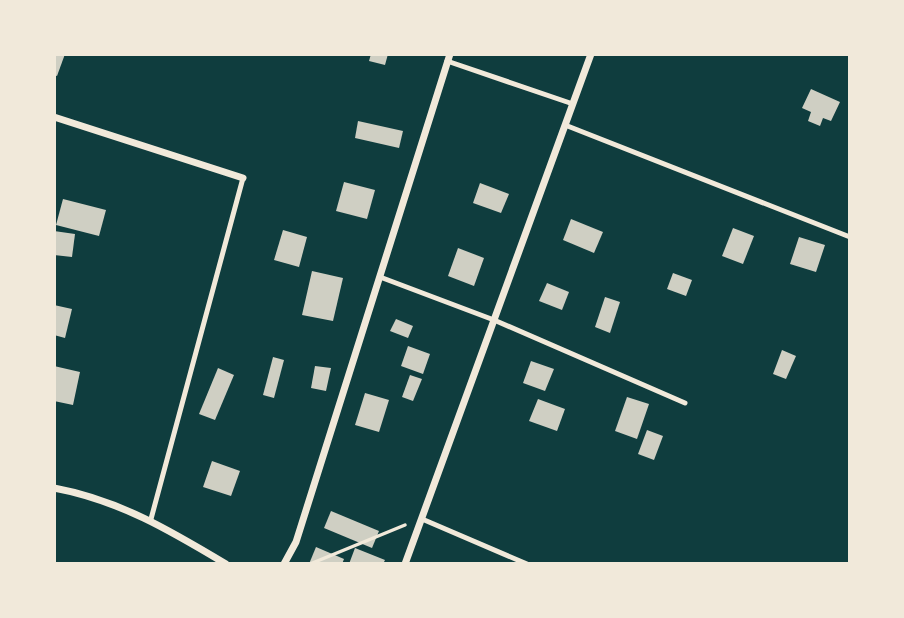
<svg xmlns="http://www.w3.org/2000/svg" width="904" height="618" font-family="Roboto,sans-serif">
<style>
.building{fill:#cfcfc3}
.lines{fill:none;stroke-linecap:round;stroke-linejoin:round}
.path{stroke:#f1e9da;stroke-width:3.5}
.service{stroke:#f1e9da;stroke-width:5}
.minor{stroke:#f1e9da;stroke-width:7}
</style>
<rect width="100%" height="100%" fill="#0f3d3e"/>
<g class="building">
<path d="M54,54H65L57,76L54,75Z"/>
<path d="M371,54H388L385,65L369,61Z"/>
<path d="M811,89L840,102L831,121L823,118L820,126L808,121L811,112L802,108Z"/>
<path d="M358,121L403,131L399,148L355,138Z"/>
<path d="M344,182L375,190L367,219L336,211Z"/>
<path d="M480,183L509,194L501,213L473,203Z"/>
<path d="M63,199L106,210L99,236L56,225Z"/>
<path d="M571,219L603,232L594,253L563,240Z"/>
<path d="M733,228L754,236L743,264L722,256Z"/>
<path d="M283,230L307,237L299,267L274,260Z"/>
<path d="M54,231L75,234L72,257L54,255Z"/>
<path d="M799,237L825,245L816,272L790,264Z"/>
<path d="M458,248L484,258L474,286L448,276Z"/>
<path d="M312,271L343,278L333,321L302,315Z"/>
<path d="M673,273L692,280L686,296L667,289Z"/>
<path d="M547,283L569,292L562,310L539,301Z"/>
<path d="M605,297L620,302L610,333L595,327Z"/>
<path d="M54,305L72,309L65,338L54,335Z"/>
<path d="M396,319L413,326L408,338L390,331Z"/>
<path d="M408,346L430,354L423,374L401,366Z"/>
<path d="M782,350L796,356L786,379L773,374Z"/>
<path d="M273,357L284,360L274,398L263,395Z"/>
<path d="M531,361L554,369L545,391L523,383Z"/>
<path d="M54,366L80,372L73,405L54,401Z"/>
<path d="M315,366L331,368L326,391L311,388Z"/>
<path d="M218,368L234,375L215,420L199,414Z"/>
<path d="M410,375L422,379L413,401L402,397Z"/>
<path d="M365,393L389,400L379,432L355,425Z"/>
<path d="M627,397L649,404L637,439L615,431Z"/>
<path d="M538,399L565,409L557,431L529,421Z"/>
<path d="M647,430L663,436L654,460L638,454Z"/>
<path d="M212,461L240,471L231,496L203,487Z"/>
<path d="M331,511L379,531L372,548L324,528Z"/>
<path d="M316,547L344,559L342,564H309Z"/>
<path d="M355,548L385,560L383,564H349Z"/>
</g>
<g class="lines">
<path class="path" d="M310,564L405,525"/>
<g class="service">
<path d="M447,61L573,104"/>
<path d="M565,125L850,237"/>
<path d="M380,277L494,320L685,403"/>
<path d="M151,519L243,178"/>
<path d="M422,519L527,564"/>
</g>
<g class="minor">
<path d="M54,117L243,178"/>
<path d="M54,488C119,500 171,531 226,564"/>
<path d="M284,564L296,542L450,54"/>
<path d="M405,564L591,54"/>
</g>
</g>
<rect width="904" height="618" fill="none" stroke="#f1e9da" stroke-width="112"/>
</svg>
